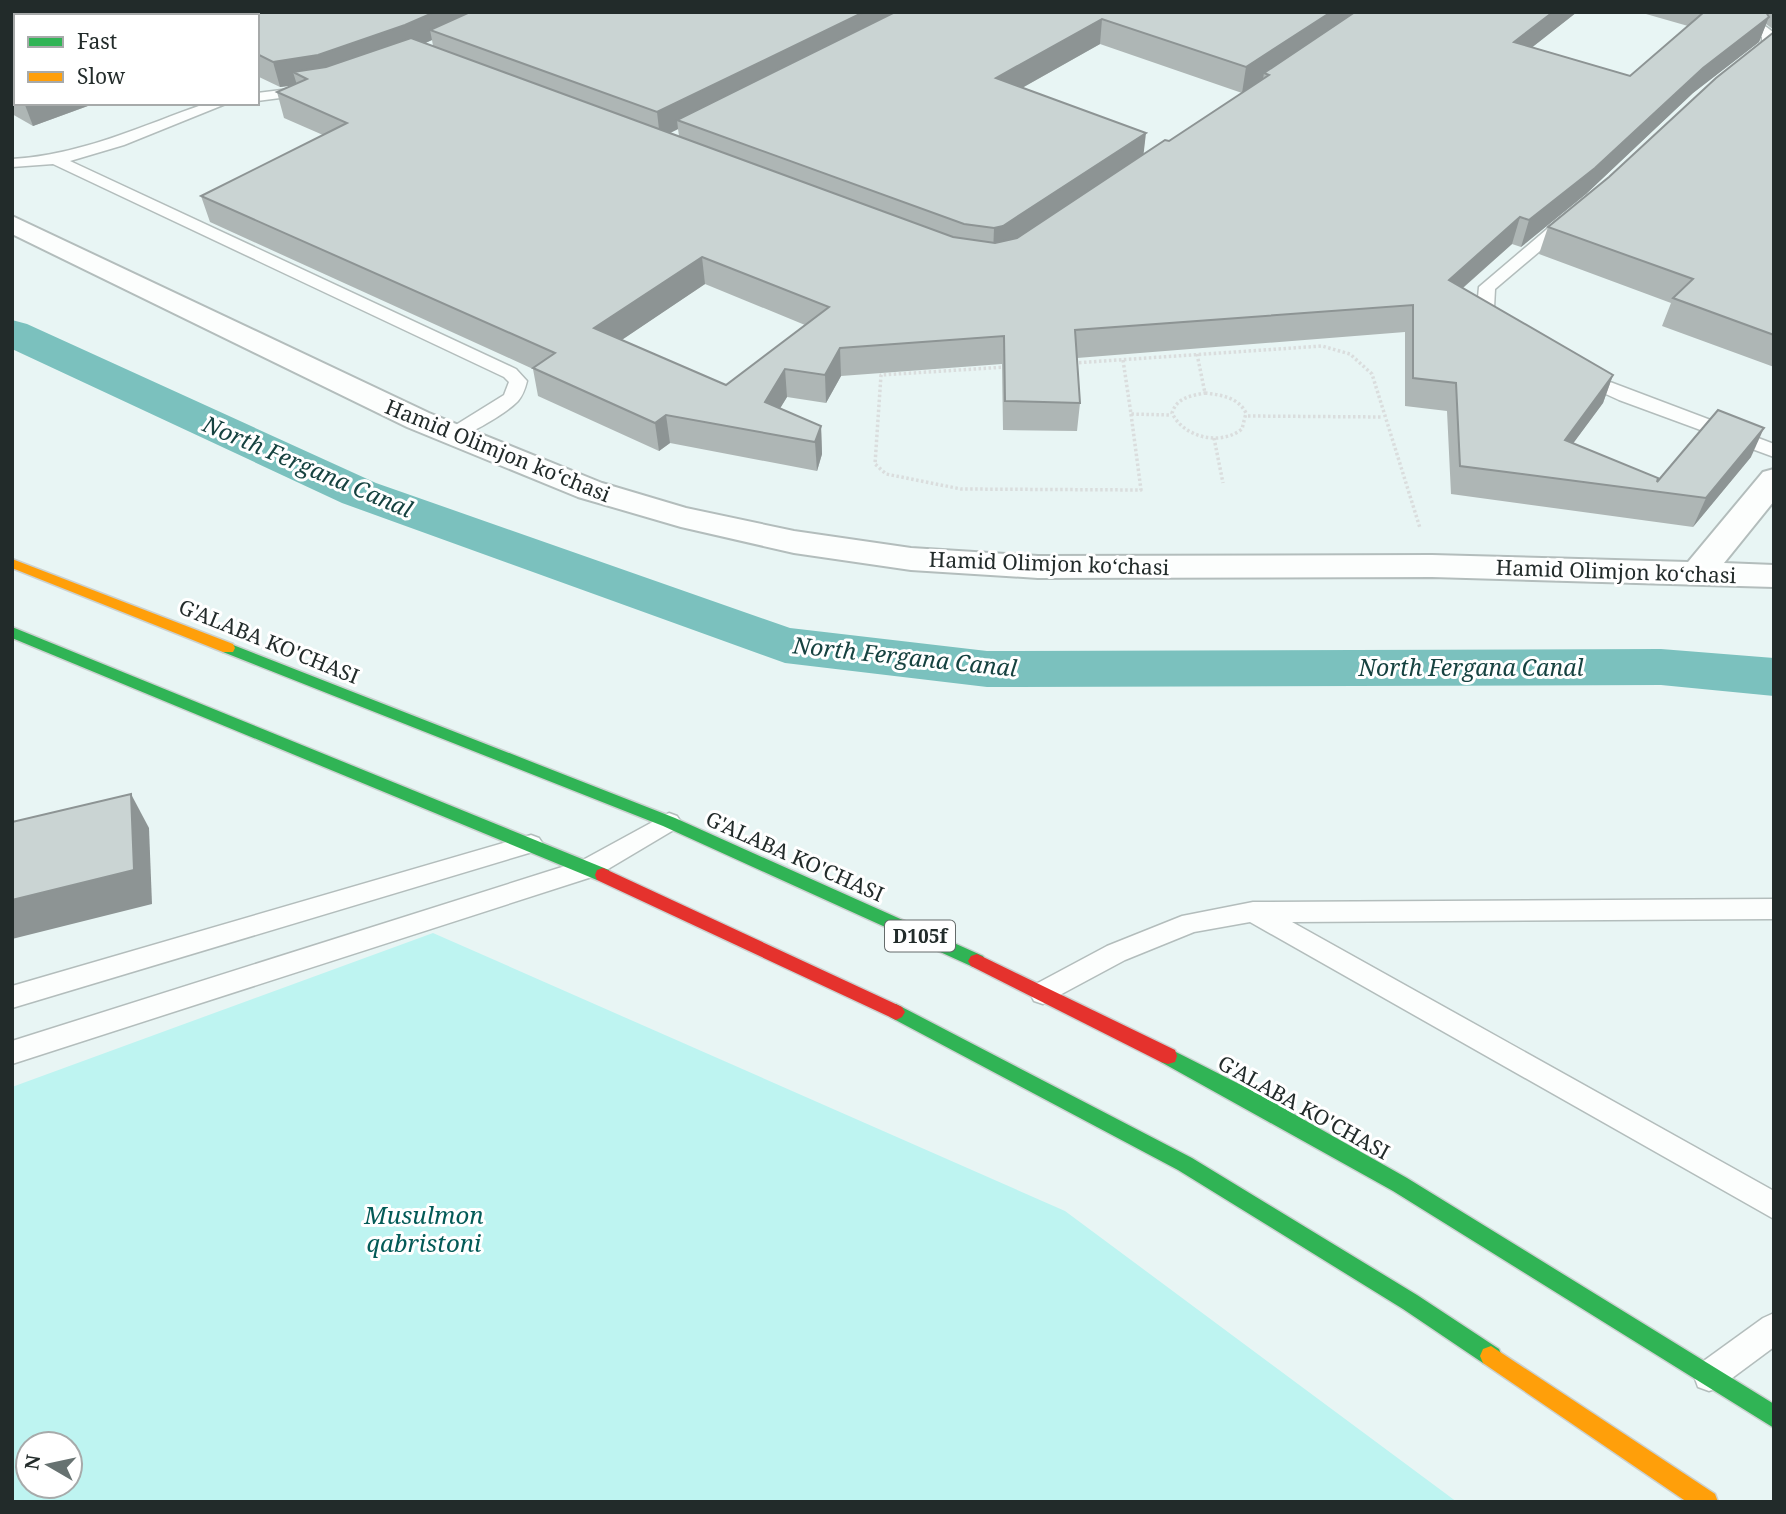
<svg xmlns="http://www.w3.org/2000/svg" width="1786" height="1514" font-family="'Noto Serif',serif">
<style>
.green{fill:#bef4f1;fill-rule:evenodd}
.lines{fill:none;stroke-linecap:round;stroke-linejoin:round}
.canal{fill:#7bc1be;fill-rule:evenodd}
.lane-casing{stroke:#b3bdbc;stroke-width:3}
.street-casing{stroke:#b3bdbc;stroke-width:4}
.fast-casing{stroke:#cbd1d0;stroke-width:3}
.slow-casing{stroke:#cbd1d0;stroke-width:3}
.jam-casing{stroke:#cbd1d0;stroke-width:3}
.path{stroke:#dadddd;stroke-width:3.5;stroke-dasharray:2.5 2.5;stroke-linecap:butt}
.lane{fill:#fcfefd;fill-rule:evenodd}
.street{fill:#fcfefd;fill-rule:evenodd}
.fast{fill:#30b455;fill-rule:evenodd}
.slow{fill:#ff9f0a;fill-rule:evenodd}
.jam{fill:#e5322d;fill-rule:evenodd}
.wall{fill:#aeb6b5;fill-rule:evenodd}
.shaded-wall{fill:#8d9494}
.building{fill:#cad4d3;stroke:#8d9494;stroke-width:2;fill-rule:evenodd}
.labels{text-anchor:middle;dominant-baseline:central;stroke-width:6;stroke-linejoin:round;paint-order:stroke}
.shield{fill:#fff;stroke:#646b6a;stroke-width:2}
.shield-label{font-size:19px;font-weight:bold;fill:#222b2a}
.street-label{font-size:21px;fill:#222b2a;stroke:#fff}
.water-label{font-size:23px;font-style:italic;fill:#164240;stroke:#fff}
.near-park-label{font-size:24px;font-style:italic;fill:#035a57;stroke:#fff}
</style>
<rect width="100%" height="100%" fill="#e8f5f4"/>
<path class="green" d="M433,933L1065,1211L1457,1502H12V1087ZM28,1444H70V1486H28Z"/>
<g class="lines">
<path class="canal" d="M12,320L27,324L376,483L790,628L987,651L1661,649L1774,658V696L1661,685L987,687L785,663L342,503L12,349Z"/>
<defs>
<g id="lane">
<path d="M147,12H164L167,16H150Z"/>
<path d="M1714,12C1736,12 1757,18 1774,33V45L1757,60H1747L1745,57L1762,43V37L1755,31Z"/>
<path d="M306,87L313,91L311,94L257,101V93Z"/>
<path d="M207,103H228L124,145L70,161L516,369L527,381C525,389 523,395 518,401C508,412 460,442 446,439L444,435L446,431L504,395L509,382L504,377L53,164L12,167V159C82,155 141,126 207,103Z"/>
<path d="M1566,216L1572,218L1574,221L1572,224L1495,289L1494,308L1507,325L1504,329H1492L1477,308L1479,287L1560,218Z"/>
<path d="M1581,371L1774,444V457L1619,400L1575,380L1572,376Z"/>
<path d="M669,813L677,816L681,822L677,828L598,875L12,1064V1041L581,861Z"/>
<path d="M531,835L539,838L543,844L539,850L12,1008V986Z"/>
<path d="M1774,899V919L1292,922L1774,1191V1219L1250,922L1194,932L1125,960L1043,1004L1034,1001L1030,993L1034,985L1107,946L1182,916L1253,902Z"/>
<path d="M1774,1313V1347L1720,1387L1709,1391L1698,1387L1694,1376L1698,1365L1763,1318Z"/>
</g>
<path id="street" d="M12,216L429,413L602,483L686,508L794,531L911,548L1038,556L1432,555L1688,562L1763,472L1774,469V501L1724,563L1774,565V587L1432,577L1038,578L911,570L794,553L681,527L578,497L407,427L12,234Z"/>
<g id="fast">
<path d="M16,26V33L12,34V27Z"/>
<path d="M12,627L609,870L611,875L609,880H597L12,638Z"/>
<path d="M228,643L675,818L983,956L986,961L983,966L977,968L971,966L663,826L223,652L221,648L223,644Z"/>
<path d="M896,1004L1192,1158L1417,1295L1499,1349L1502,1356L1499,1363L1491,1366L1483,1363L1403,1309L1178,1170L890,1017L887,1012L890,1007Z"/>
<path d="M1168,1048L1253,1091L1407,1178L1774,1404V1428L1393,1191L1161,1062L1159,1056L1161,1050Z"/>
</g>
<g id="slow">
<path d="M12,559L233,644L235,648L233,652H223L12,568Z"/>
<path d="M1491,1346L1715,1494L1718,1502H1687L1483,1363L1480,1356L1483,1349Z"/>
</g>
<g id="jam">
<path d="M59,12H72L67,16H54Z"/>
<path d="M603,868L902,1007L905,1012L902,1017L896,1020L890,1017L597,880L595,875L597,870Z"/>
<path d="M977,954L1175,1050L1177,1056L1175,1062L1168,1064L1161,1062L971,966L968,961L971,956Z"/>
</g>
</defs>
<use href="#lane" class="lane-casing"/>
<use href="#street" class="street-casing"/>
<use href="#fast" class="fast-casing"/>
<use href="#slow" class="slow-casing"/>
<use href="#jam" class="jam-casing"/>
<g class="path">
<path d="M1197,354L1205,393"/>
<path d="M1123,360L1131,414L1171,415"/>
<path d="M1074,363L1322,346L1350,354L1372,374L1420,528"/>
<path d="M1006,367L881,375L875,464L886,474L961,489L1141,490L1131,414"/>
<path d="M1205,393C1221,395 1238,397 1246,413L1242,429C1221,446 1184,438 1172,413C1177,397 1191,396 1205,393Z"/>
<path d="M1248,416L1383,417"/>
<path d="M1214,438L1223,483"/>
</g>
<use href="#lane" class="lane"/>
<use href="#street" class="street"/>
<use href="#fast" class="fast"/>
<use href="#slow" class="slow"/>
<use href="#jam" class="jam"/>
</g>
<g class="wall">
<path d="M164,12H1577L1532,47L1630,76L1688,26L1639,12H1774V30L1766,24L1759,42L1693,93L1586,194L1521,247L1512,244L1463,288L1613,375L1603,403L1573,443L1657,482L1751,457L1693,527L1451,494L1447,411L1405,406V332L1077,358L1080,403L1077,431L1003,430L1002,364L841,376L826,403L787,397L780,408L821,426L822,454L817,471L670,443L659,451L538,396L533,369L210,222L201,196L323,135L284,118L277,92L294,85L280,87L257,76V16H165ZM432,40L433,46L425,43ZM1100,44L1242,93L1169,141L1144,154L1022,88ZM678,129L679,136L670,133ZM705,284L805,325L726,385L621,340Z"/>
<path d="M1774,32V367L1662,326L1671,303L1539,254L1548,227L1609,177Z"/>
<path d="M16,64V103H96L33,126L12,114V65Z"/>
</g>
<g class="shaded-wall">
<path d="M435,12H498L430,30L432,40L410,50L307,79L293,72L297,85L280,87L273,62Z"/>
<path d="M864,12H915L677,120L678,129L660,138L657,112Z"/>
<path d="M1331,12H1363L1264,73L1263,79L1242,93L1246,67Z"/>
<path d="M1553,12H1577L1507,67L1514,42Z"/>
<path d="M1769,17L1759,42L1693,93L1586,194L1521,247L1529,220L1703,68Z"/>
<path d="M1102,19L1100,44L995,103L996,78Z"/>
<path d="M30,103H96L33,126L25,105Z"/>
<path d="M1146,133L1143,159L993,255L994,228Z"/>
<path d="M1520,217L1512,244L1441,307L1449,280Z"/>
<path d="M702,257L705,284L598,356L594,328Z"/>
<path d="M840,348L841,376L826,403L825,375Z"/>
<path d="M785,369L787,397L767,430L765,402Z"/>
<path d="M1613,375L1603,403L1555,468L1565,440Z"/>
<path d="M666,415L670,443L659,451L655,423Z"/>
<path d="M821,426L822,454L817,471L815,442Z"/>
<path d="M1764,428L1751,457L1693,527L1706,498Z"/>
<path d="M131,794L149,828L152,904L12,939V900Z"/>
</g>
<g class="building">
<path d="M172,12H435L405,25L318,55L273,62L257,54V16H179Z"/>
<path d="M470,12H864L657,112L430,30Z"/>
<path d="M895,12H1331L1246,67L1102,19L996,78L1146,133L1003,226L994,228L964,224L677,120Z"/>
<path d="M1355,12H1553L1514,42L1630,76L1704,12H1766L1769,17L1703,68L1595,168L1529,220L1520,217L1449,280L1613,375L1565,440L1658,478L1657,482L1718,410L1764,428L1706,498L1460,466L1456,383L1413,378V305L1075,330L1080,403L1005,401L1004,336L840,348L825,375L785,369L765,402L821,426L815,442L666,415L655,423L533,368L555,353L201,196L347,123L277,92L307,79L293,72L326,67L411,38L953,237L995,243L1017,238L1165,140L1169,141L1269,75L1264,73ZM702,257L829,307L726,385L594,328Z"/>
<path d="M1774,32V335L1673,298L1693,279L1548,227L1609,177L1716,78Z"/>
<path d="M16,64V100L12,98V65Z"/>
<path d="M131,794L134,870L12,900V822Z"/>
</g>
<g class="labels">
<rect class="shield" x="885" y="920.5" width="70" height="31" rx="5"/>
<g class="shield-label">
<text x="920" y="936">D105f</text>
</g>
<g class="street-label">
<text transform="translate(498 450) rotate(22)">Hamid Olimjon koʻchasi</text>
<text transform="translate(1049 563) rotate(2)">Hamid Olimjon koʻchasi</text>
<text transform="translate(1616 571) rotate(2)">Hamid Olimjon koʻchasi</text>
<text transform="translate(269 641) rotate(22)">G'ALABA KO'CHASI</text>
<text transform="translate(795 856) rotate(24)">G'ALABA KO'CHASI</text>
<text transform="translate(1304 1107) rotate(29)">G'ALABA KO'CHASI</text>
</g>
<g class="water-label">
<text transform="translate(308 466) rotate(23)">North Fergana Canal</text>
<text transform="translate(905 656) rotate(6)">North Fergana Canal</text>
<text x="1471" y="667">North Fergana Canal</text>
</g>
<g class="near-park-label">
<text x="424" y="1214">Musulmon<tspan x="424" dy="28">qabristoni</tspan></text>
</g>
</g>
<rect width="1786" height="1514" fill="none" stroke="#222b2a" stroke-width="28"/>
<rect x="14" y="14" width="245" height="91" fill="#ffffff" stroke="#a7aaaa" stroke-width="2"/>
<rect x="28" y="37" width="35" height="10" fill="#30b455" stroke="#a7aaaa" stroke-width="2"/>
<text x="77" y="49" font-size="21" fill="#222b2a">Fast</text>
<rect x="28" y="72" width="35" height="10" fill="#ff9f0a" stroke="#a7aaaa" stroke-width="2"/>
<text x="77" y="84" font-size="21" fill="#222b2a">Slow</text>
<g transform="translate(49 1465) rotate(279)"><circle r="33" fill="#ffffff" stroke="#a7aaaa" stroke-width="2"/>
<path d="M0-5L12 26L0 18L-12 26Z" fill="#677271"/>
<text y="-10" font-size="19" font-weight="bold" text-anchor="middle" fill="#222b2a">N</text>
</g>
</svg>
